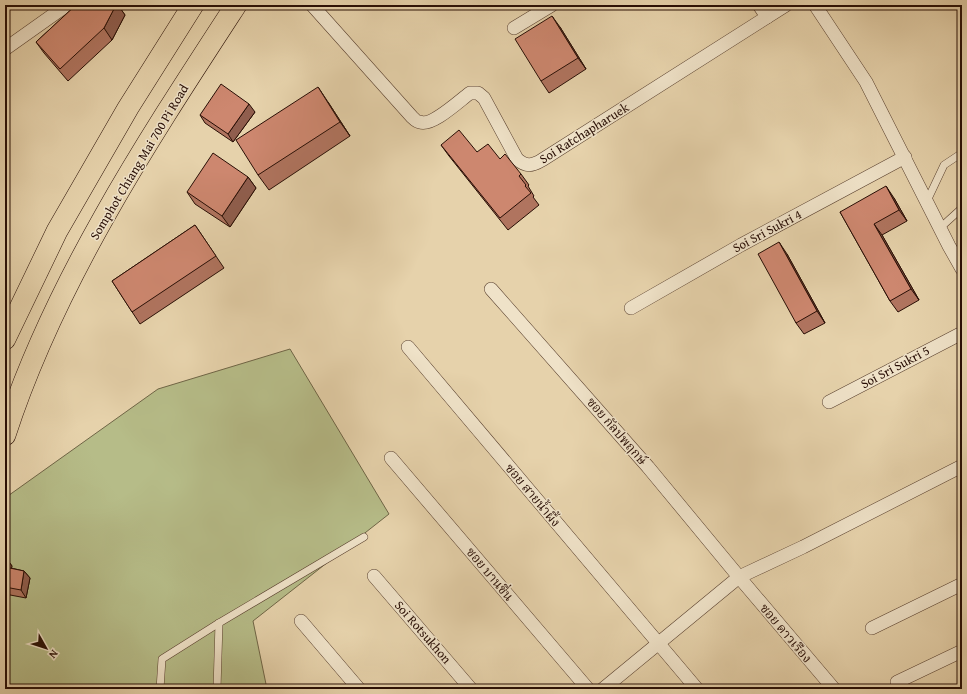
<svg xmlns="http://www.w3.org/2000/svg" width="967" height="694" font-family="'Gentium Book Plus','Noto Serif Thai',serif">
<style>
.green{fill:#b6bc88;stroke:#6f6546}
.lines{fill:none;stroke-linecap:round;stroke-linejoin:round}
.lane-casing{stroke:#583f2e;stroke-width:8}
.street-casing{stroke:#583f2e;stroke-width:14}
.primary-casing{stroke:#280e05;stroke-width:22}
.lane{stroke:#efe2c8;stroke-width:7}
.street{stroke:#efe2c8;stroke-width:13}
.primary{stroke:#e6d2ab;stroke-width:21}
.wall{fill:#b0745f;stroke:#280e05}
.shaded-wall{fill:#905e4e;stroke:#280e05}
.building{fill:#cd876f;stroke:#280e05}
.labels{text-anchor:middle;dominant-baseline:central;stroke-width:3;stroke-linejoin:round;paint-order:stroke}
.street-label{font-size:13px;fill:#280e05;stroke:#efe2c8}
</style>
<rect width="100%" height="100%" fill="#e6d2ab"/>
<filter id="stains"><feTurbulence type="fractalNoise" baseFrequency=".005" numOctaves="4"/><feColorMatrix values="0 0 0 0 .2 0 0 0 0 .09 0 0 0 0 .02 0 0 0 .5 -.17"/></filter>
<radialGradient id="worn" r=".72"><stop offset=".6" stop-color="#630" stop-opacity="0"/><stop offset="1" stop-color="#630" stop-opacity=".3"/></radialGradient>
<path class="green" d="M290,349L389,514L253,621L267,689H5V498L158,389Z"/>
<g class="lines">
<defs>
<g id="lane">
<path d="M927,201L944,165L962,153"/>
<path d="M940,228L962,208"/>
<path d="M160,689L162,659L219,623L364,537"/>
<path d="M217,689L219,623"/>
</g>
<g id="street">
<path d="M312,5L412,117C414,119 417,122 420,122C432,127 460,100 470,93H478L484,98L517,159C526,167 532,166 542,160L786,5"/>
<path d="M759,5L767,17"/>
<path d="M815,5L866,82L949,246L962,269"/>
<path d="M514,28L552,5"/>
<path d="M5,49L67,5"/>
<path d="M491,289L648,467L739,577L834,689"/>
<path d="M631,308L741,245L905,157"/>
<path d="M408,347L697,689"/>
<path d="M829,402L962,333"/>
<path d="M391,458L588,689"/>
<path d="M374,576L471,689"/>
<path d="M301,621L359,689"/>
<path d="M872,628L962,584"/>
<path d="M897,682L962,651"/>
<path d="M603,689L739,577L803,547L962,466"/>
</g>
<g id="primary">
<path d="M5,339L57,231L128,108L193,5"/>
<path d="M5,435C55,281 148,140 236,5"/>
</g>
</defs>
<use href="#lane" class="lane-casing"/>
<use href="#street" class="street-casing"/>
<use href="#primary" class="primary-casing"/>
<use href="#lane" class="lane"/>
<use href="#street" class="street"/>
<use href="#primary" class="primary"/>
</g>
<g class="wall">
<path d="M76,5H118L125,15L112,40L68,81L44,53L36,42Z"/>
<path d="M560,27L586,69L549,93L541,81Z"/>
<path d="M328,102L350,136L269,190L258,175Z"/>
<path d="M255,112L233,142L205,123L200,115Z"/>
<path d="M441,145L477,152L521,174L529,185L528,186L534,196L533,197L539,205L508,230L449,156Z"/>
<path d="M248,177L256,188L230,227L195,204L187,192Z"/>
<path d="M894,198L907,221L882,235L919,300L898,312L890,301L840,212Z"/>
<path d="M195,225L224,268L140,324L112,281Z"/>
<path d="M787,254L825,323L804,334L796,323Z"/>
<path d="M5,558H6L12,566L11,568L24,571L30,578L26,598L5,594Z"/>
</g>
<g class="shaded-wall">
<path d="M116,5H118L125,15L112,40L104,28Z"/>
<path d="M552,16L560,27L586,69L578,58Z"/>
<path d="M318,87L328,102L350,136L340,122Z"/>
<path d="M249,104L255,112L233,142L228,134Z"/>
<path d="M248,177L256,188L230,227L222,216Z"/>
<path d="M886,186L894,198L907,221L899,210Z"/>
<path d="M874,224L882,235L919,300L911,289Z"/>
<path d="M779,242L787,254L825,323L817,311Z"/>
<path d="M6,558L12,566L10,575L5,567Z"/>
<path d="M24,571L30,578L26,598L21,590Z"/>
</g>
<g class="building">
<path d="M76,5H116L104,28L60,69L36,42Z"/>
<path d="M552,16L578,58L541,81L515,39Z"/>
<path d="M221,84L249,104L228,134L200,115Z"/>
<path d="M318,87L340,122L258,175L236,140Z"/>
<path d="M459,130L477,152L488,144L500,159L505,154L521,174L519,176L526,185L525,186L531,193L500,218L441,145Z"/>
<path d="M213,153L248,177L222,216L187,192Z"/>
<path d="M886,186L899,210L874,224L911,289L890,301L840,212Z"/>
<path d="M195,225L216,256L132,312L112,281Z"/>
<path d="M779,242L817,311L796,323L758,254Z"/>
<path d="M5,558H6L5,566Z"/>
<path d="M5,567L24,571L21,590L5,587Z"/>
</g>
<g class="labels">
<g class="street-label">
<text transform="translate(584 133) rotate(-32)">Soi Ratchapharuek</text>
<text transform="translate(139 162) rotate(-59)">Somphot Chiang Mai 700 Pi Road</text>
<text transform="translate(767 231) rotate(-28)">Soi Sri Sukri 4</text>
<text transform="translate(895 367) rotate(-28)">Soi Sri Sukri 5</text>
<text transform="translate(617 431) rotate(49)">ซอย กัลปพฤกษ์</text>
<text transform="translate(533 495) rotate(50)">ซอย สายน้ำผึ้ง</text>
<text transform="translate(490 574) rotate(50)">ซอย บานชื่น</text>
<text transform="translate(423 632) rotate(49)">Soi Rotsukhon</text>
<text transform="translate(786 633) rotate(50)">ซอย ดาวเรือง</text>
</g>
</g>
<rect width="967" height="694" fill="none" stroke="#e6d2ab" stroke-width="20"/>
<rect x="6" y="6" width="955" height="682" fill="none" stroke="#280e05" stroke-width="2"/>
<rect x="10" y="10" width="947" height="674" fill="none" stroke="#280e05"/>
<g transform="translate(46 648) rotate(129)" stroke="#efe2c8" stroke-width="3" paint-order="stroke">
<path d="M0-3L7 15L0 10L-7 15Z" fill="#280e05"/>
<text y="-6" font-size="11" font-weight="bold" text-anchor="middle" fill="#280e05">N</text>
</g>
<rect width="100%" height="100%" filter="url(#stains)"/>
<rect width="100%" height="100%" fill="url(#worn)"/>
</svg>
